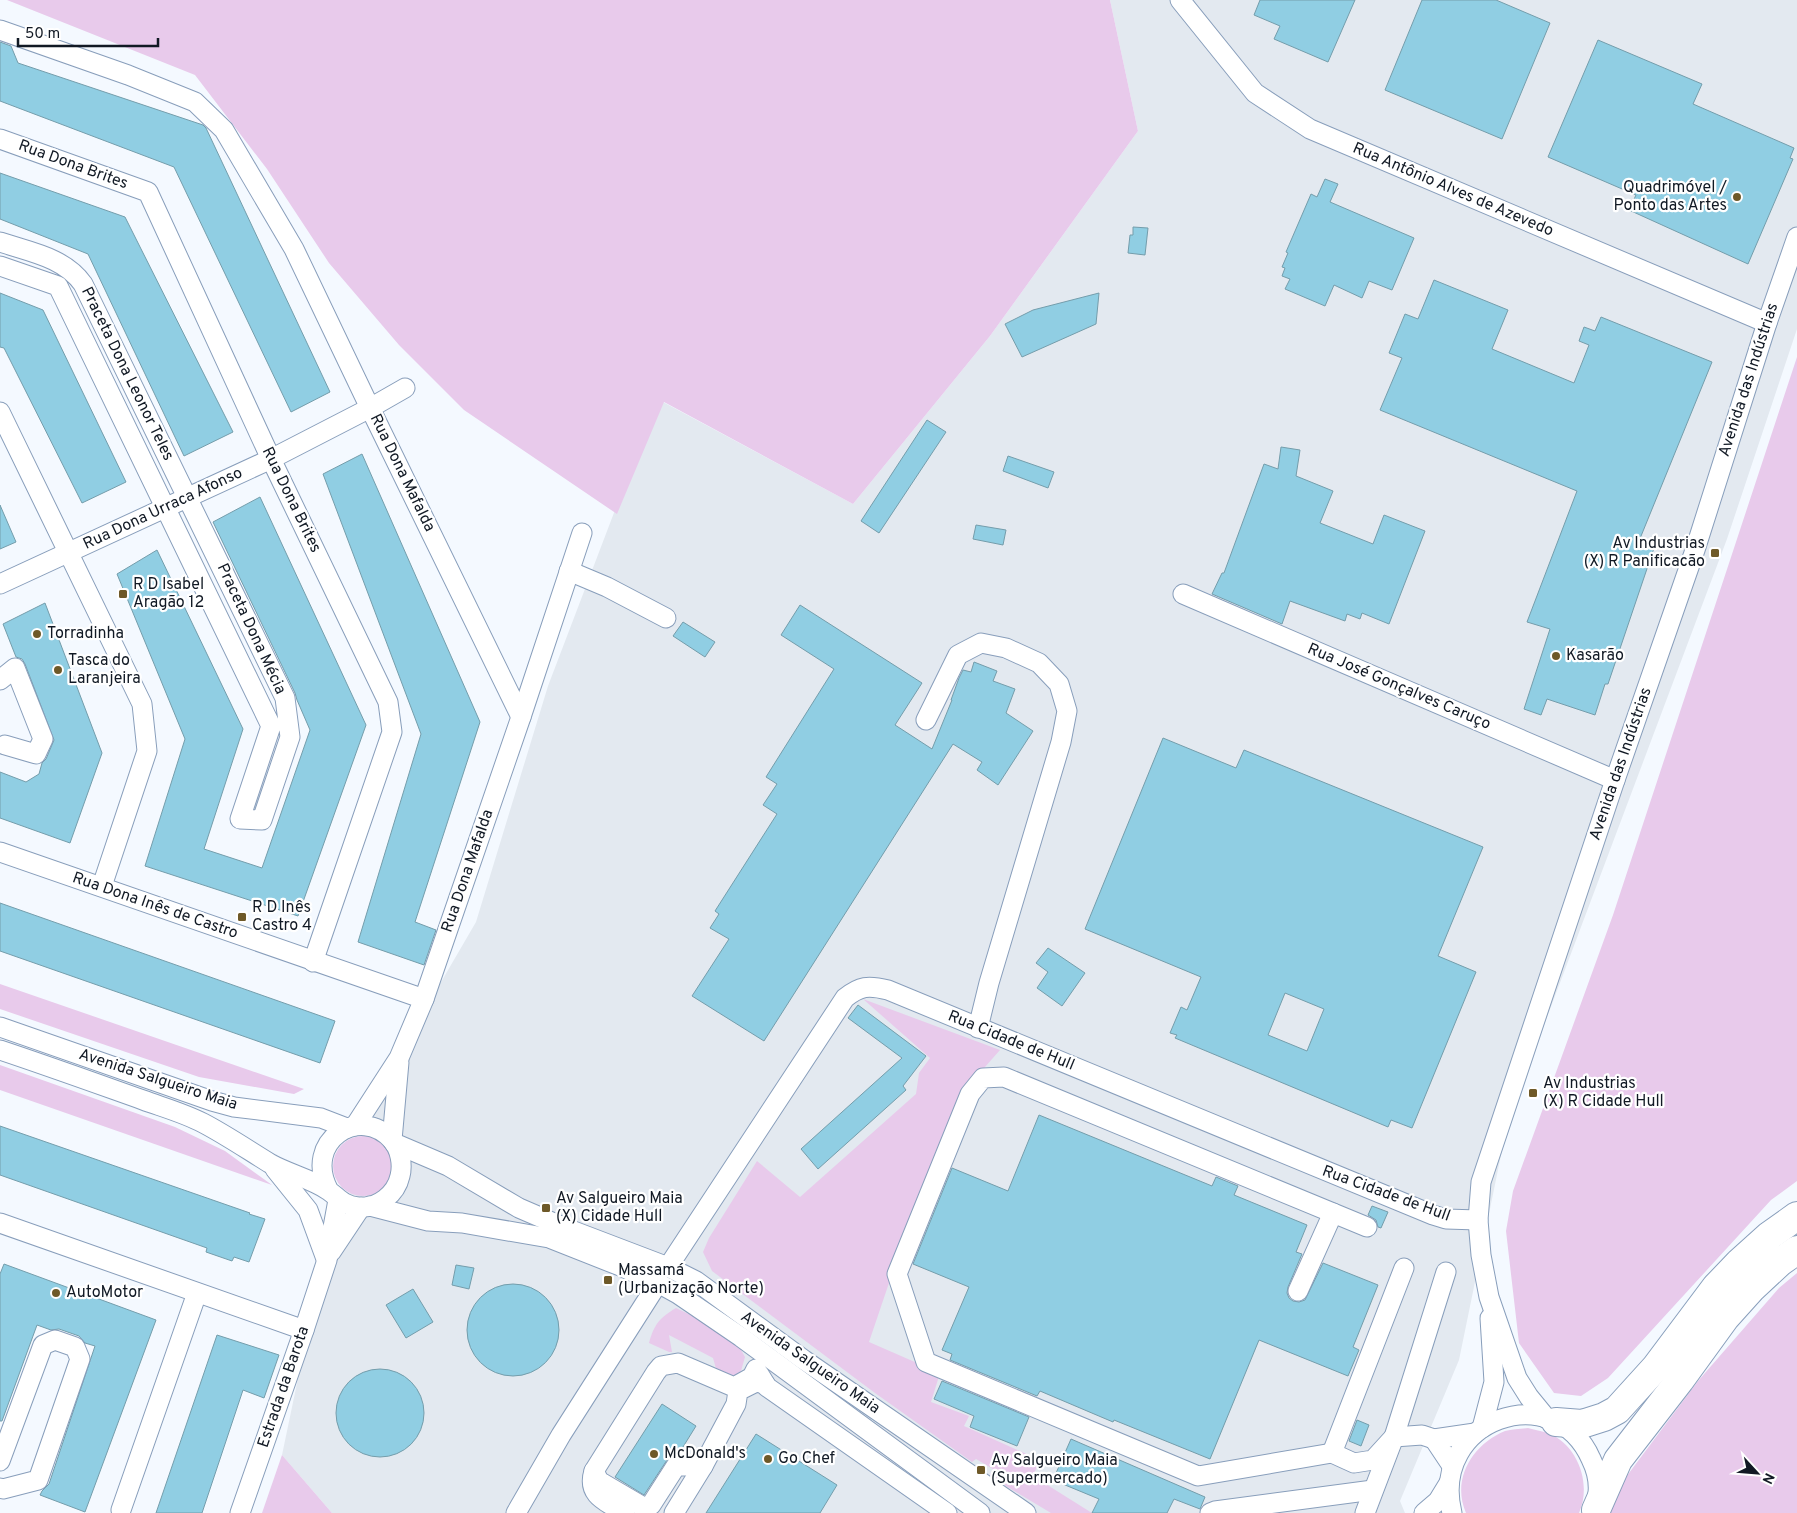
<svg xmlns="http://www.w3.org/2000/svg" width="1797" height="1513" font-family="Overpass,sans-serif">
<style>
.built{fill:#e3e9f0}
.green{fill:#e8caeb}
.building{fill:#90cee3;stroke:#749dab;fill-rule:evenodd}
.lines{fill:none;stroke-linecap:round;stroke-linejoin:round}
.minor-casing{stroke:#889ebb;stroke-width:21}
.highway-casing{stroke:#889ebb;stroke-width:30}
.minor{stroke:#fff;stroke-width:19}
.highway{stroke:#fff;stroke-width:28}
.poi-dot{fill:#6e5928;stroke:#fff;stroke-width:2}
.labels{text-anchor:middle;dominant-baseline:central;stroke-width:4.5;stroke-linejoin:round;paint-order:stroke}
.street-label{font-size:16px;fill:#111924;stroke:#fff}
.poi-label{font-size:16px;fill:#111924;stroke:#fff;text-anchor:start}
</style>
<rect width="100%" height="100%" fill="#f4f9ff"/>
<path class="built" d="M1110,0H1797V329L1727,539L1508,1121L1459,1360L1400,1501L1405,1513H332L282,1455L306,1340L339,1250L366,1111L476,922L548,686L620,497L663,402L853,504L990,336L1138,131Z"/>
<g class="green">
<path d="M7,0H1110L1138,131L990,336L853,504L664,402L617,514L464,410L399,345L329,263L267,169L195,75Z"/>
<path d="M1797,357V1181L1771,1200L1608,1378L1581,1396L1554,1393L1519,1343L1506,1231L1513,1191L1613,915Z"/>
<path d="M0,984L304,1089L294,1094L199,1077L0,1009Z"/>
<path d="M863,999L1000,1050L985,1067L954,1119L911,1218L869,1342L940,1373L931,1402L969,1416L964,1426L1040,1460L1033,1476L1092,1513H1051L989,1476L993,1469L976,1459L972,1462L875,1393L712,1271L703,1252L709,1238L757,1161L800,1197L916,1094L919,1073L930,1058Z"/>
<path d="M0,1065L175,1127L225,1151L272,1185L0,1090Z"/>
<circle cx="363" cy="1166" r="30"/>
<path d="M1797,1273V1513H1608L1617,1489L1698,1381L1779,1288Z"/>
<path d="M676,1308L697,1318L737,1343L745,1357L741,1371L733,1377L717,1372L713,1358L669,1335L672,1352H669L649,1343C654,1325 659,1318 676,1308Z"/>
<path d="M1528,1428C1534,1430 1542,1431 1548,1433C1578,1445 1592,1484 1579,1513H1466C1451,1479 1473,1444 1505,1431C1512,1429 1521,1429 1528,1428Z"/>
<path d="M282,1455L332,1513H262Z"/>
</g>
<g class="building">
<path d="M1260,0H1355L1328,62L1274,39L1280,26L1254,15Z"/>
<path d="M1422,0H1496L1550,23L1502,139L1385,90Z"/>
<path d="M1598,40L1702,84L1693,104L1794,148L1790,158L1793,159L1748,264L1629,210L1636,195L1548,157Z"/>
<path d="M0,42L11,46L18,63L203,125L206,128L330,392L291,412L174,167L0,101Z"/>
<path d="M0,173L125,217L233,432L184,456L88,254L0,219Z"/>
<path d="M1325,179L1338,184L1330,202L1414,238L1392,290L1369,281L1362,298L1334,285L1325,306L1285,289L1290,279L1282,276L1285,268L1282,267L1288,253L1286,252L1311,194L1317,197Z"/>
<path d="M1133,227L1148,228L1145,255L1128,253L1130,235H1133Z"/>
<path d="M1434,280L1508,310L1492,349L1574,383L1589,345L1579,341L1584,327L1595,331L1601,317L1712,362L1639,541L1654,548L1608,684H1605L1595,715L1547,699L1541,715L1524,709L1550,629L1527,622L1577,491L1380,410L1402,358L1389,353L1405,314L1418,319Z"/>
<path d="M0,293L43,310L126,482L82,503L4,348L0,347Z"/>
<path d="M1099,293L1096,324L1022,357L1005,324L1033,310Z"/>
<path d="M927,420L946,432L879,533L861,521Z"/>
<path d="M1281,447L1300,450L1296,476L1333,491L1320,523L1373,544L1384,515L1425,531L1389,624L1362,613L1360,619L1347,614L1345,621L1290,601L1282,624L1212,594L1222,573H1224L1264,464L1278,469Z"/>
<path d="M362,454L480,722L415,922L436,930L424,965L358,942L421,734L323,474Z"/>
<path d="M1008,456L1054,472L1048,488L1003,471Z"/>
<path d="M260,497L366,725L298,916L145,866L185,739L117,574L157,550L243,729L204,849L262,868L310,730L297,700L295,693L213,522Z"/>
<path d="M0,505L16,542L0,549Z"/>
<path d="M976,525L1006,530L1003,545L973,539Z"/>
<path d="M45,603L102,753L70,843L0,818V772L26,782L39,774L42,763L46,759L54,740L25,664L22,659L16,657L3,624Z"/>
<path d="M800,605L922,683L895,725L932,749L952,700H951L959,678L963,670L971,672L974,662L997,671L993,681L1015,689L1006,713L1033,731L998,785L977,770L982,762L953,744L764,1041L692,996L729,939L710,928L719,914L715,911L777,814L763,805L777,784L766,777L834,669L781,635Z"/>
<path d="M683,622L715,642L705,657L673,636Z"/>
<path d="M1163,738L1236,768L1244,750L1483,847L1438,956L1476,972L1412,1128L1391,1120L1388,1127L1175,1038L1177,1035L1170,1033L1181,1007L1187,1010L1201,977L1085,929ZM1285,993L1324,1009L1307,1051L1268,1035Z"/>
<path d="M0,903L335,1021L320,1063L0,951Z"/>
<path d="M1048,948L1085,973L1062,1006L1037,988L1048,972L1036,963Z"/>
<path d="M858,1005L926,1056L903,1086L906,1090L818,1169L801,1149L902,1058L848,1018Z"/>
<path d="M1039,1115L1212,1186L1216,1177L1238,1186L1234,1195L1307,1225L1296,1252L1302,1254L1288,1287L1287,1293L1289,1298L1293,1301L1299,1302L1305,1300L1323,1263L1378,1285L1353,1347L1359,1350L1348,1376L1259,1340L1210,1459L1114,1420L1113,1422L1040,1391L1037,1396L950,1360L952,1354L942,1350L969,1287L913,1264L952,1168L1008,1191Z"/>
<path d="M0,1126L250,1213L249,1214L265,1219L249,1262L234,1257L232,1261L206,1252L207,1248L0,1175Z"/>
<path d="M1372,1206L1388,1212L1381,1228L1378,1227L1376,1220L1368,1215Z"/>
<path d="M4,1264L156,1320L85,1512L40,1495L42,1491L49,1484L95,1346L85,1343L79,1336L59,1329L51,1330L37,1325L2,1421H0V1274Z"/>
<path d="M456,1265L474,1268L469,1289L452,1285Z"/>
<circle cx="513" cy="1330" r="46"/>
<path d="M413,1289L433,1322L406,1338L386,1305Z"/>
<path d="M217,1335L279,1355L264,1398L243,1390L202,1513H156Z"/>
<circle cx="380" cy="1413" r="44"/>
<path d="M942,1381L1029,1417L1017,1446L970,1427L974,1416L934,1399Z"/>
<path d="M662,1404L696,1426L678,1455L671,1456L667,1460L644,1495L615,1477Z"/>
<path d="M1357,1420L1369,1425L1361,1446L1349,1441Z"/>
<path d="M756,1434L837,1485L820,1513H706Z"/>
<path d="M1071,1439L1205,1497L1200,1509L1174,1499L1167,1513H1092L1099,1499L1053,1480Z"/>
</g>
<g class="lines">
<defs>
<g id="minor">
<path d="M1180,0L1255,93L1310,129L1767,323"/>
<path d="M0,30L128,75L195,102L224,130L294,249L370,408L521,717"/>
<path d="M0,139L148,192L271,459L388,702L392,732L313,962"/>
<path d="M0,242C29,252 64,257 83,284L285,698L290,737L262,820L240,819L271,726L58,286L0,266"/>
<path d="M0,412L142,704L147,751L102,886"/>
<path d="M569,571L607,587L666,618"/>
<path d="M0,584L271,459L370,408L405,388"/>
<path d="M1183,594L1615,780"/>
<path d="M0,680L15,668L43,739L36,754L5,745"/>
<path d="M926,720L958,655L981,643L1006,648L1039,663L1059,684L1067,711L1061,742L989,983L978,1028"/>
<path d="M0,852L424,999"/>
<path d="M0,1027L212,1101L234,1107L321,1118L347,1128"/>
<path d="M0,1050C48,1066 95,1083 143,1100C162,1107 184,1113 203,1123C226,1135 248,1150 271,1164C289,1174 312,1179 329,1191C340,1199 343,1205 358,1207C378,1209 396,1194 400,1176C403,1164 400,1149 392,1140C360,1104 302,1141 329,1191"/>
<path d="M355,1126L399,1058L424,999L521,717L582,533"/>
<path d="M392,1140L399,1062"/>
<path d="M394,1143L448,1166L519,1208L563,1227L668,1267L696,1281L804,1360L1026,1513"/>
<path d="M275,1169L308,1210L326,1259"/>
<path d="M370,1206L428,1221L462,1223L549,1238L620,1266L658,1283L678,1294L741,1337L980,1513"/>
<path d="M0,1223L304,1330"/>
<path d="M331,1252L361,1207"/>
<path d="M668,1267L845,998C860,986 868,985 888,990L1433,1215L1446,1219L1478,1220"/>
<path d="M1404,1268L1332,1453L1354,1463L1373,1460L1394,1437L1422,1435L1434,1439"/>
<path d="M1298,1291L1333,1213"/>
<path d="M756,1369L752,1377L734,1387L678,1363L661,1366L656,1372L594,1471L599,1481L645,1508L651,1505L676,1466H703L736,1404L738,1391L756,1382L765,1384"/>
<path d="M759,1374L767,1387L947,1513"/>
<path d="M1547,1419L1529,1397L1517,1378L1489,1297L1481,1255L1478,1220L1481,1182L1615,780L1695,550L1767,323L1797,237"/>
<path d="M1482,1428L1494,1382L1490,1318"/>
<path d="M1332,1453L1198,1476L926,1362L897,1274L970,1094L983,1078L1004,1077L1367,1227"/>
<path d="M0,1461L43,1345L55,1340L75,1347L80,1359L38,1480L3,1489L0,1488"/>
<path d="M1452,1466L1434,1439L1475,1433"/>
<path d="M594,1471C586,1496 607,1502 625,1513"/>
<path d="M121,1510L197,1293"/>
<path d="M240,1513L304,1330L327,1260L338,1200"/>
<path d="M516,1513L561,1435L658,1283"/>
<path d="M674,1513L703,1466"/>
<path d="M1210,1513L1215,1511L1373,1490"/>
<path d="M1365,1513L1394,1437L1446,1272"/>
<path d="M1424,1513L1438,1501L1449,1483"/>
<path d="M1452,1513C1429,1419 1554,1376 1591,1459C1597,1471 1600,1486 1597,1500"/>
</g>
<g id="highway">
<path d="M1556,1422L1582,1424L1604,1417L1617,1410L1656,1367L1716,1287L1739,1263L1769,1236L1797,1216"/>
<path d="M1596,1510L1618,1460L1680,1380L1725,1318L1752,1288L1780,1262L1797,1250"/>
</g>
</defs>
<use href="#minor" class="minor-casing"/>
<use href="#highway" class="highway-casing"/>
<use href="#minor" class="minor"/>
<use href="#highway" class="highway"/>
</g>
<g class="poi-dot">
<circle cx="1737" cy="197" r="5"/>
<rect x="1710" y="548" width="10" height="10" rx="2.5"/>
<rect x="118" y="589" width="10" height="10" rx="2.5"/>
<circle cx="37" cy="634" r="5"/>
<circle cx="1556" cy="656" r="5"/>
<circle cx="58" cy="670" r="5"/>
<rect x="237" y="912" width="10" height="10" rx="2.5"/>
<rect x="1528" y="1088" width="10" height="10" rx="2.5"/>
<rect x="541" y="1203" width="10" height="10" rx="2.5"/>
<rect x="603" y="1275" width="10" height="10" rx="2.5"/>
<circle cx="56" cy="1293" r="5"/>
<circle cx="654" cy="1454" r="5"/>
<circle cx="768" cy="1459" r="5"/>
<rect x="976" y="1465" width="10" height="10" rx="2.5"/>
</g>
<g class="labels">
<g class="street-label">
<text transform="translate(73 165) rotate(20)">Rua Dona Brites</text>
<text transform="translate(1453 190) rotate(23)">Rua Antônio Alves de Azevedo</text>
<text transform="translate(127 374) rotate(64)">Praceta Dona Leonor Teles</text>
<text transform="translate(1749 380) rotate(-72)">Avenida das Indústrias</text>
<text transform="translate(402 473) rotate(64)">Rua Dona Mafalda</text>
<text transform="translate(291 500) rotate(64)">Rua Dona Brites</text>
<text transform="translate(163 509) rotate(-25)">Rua Dona Urraca Afonso</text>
<text transform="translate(251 629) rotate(65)">Praceta Dona Mécia</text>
<text transform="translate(1399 687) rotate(23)">Rua José Gonçalves Caruço</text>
<text transform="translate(1621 764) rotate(-71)">Avenida das Indústrias</text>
<text transform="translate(468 871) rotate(-71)">Rua Dona Mafalda</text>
<text transform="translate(155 906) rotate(19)">Rua Dona Inês de Castro</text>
<text transform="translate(1011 1041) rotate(22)">Rua Cidade de Hull</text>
<text transform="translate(158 1080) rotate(18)">Avenida Salgueiro Maia</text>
<text transform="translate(1386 1194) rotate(20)">Rua Cidade de Hull</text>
<text transform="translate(810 1363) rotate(35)">Avenida Salgueiro Maia</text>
<text transform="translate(284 1387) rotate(-71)">Estrada da Barota</text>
</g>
<g class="poi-label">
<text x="1727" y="188" text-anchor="end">Quadrimóvel /<tspan x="1727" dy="18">Ponto das Artes</tspan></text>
<text x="1705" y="544" text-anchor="end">Av Industrias<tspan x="1705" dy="18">(X) R Panificacão</tspan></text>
<text x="133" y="585">R D Isabel<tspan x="133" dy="18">Aragão 12</tspan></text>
<text x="47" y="634">Torradinha</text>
<text x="1566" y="656">Kasarão</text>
<text x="68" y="661">Tasca do<tspan x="68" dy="18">Laranjeira</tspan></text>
<text x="252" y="908">R D Inês<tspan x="252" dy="18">Castro 4</tspan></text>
<text x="1543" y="1084">Av Industrias<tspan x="1543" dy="18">(X) R Cidade Hull</tspan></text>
<text x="556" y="1199">Av Salgueiro Maia<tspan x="556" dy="18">(X) Cidade Hull</tspan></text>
<text x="618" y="1271">Massamá<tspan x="618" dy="18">(Urbanização Norte)</tspan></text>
<text x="66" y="1293">AutoMotor</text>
<text x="664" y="1454">McDonald's</text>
<text x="778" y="1459">Go Chef</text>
<text x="991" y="1461">Av Salgueiro Maia<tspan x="991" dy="18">(Supermercado)</tspan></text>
</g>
</g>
<g transform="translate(1757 1473) rotate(116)" stroke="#ffffff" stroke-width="4" paint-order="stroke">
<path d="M0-4L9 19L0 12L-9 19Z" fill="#111924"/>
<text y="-8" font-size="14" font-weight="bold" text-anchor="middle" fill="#111924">N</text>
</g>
<path d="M18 38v8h140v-8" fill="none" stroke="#111924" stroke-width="2.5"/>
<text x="25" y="38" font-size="15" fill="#111924" stroke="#ffffff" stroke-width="4" paint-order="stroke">50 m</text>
</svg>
